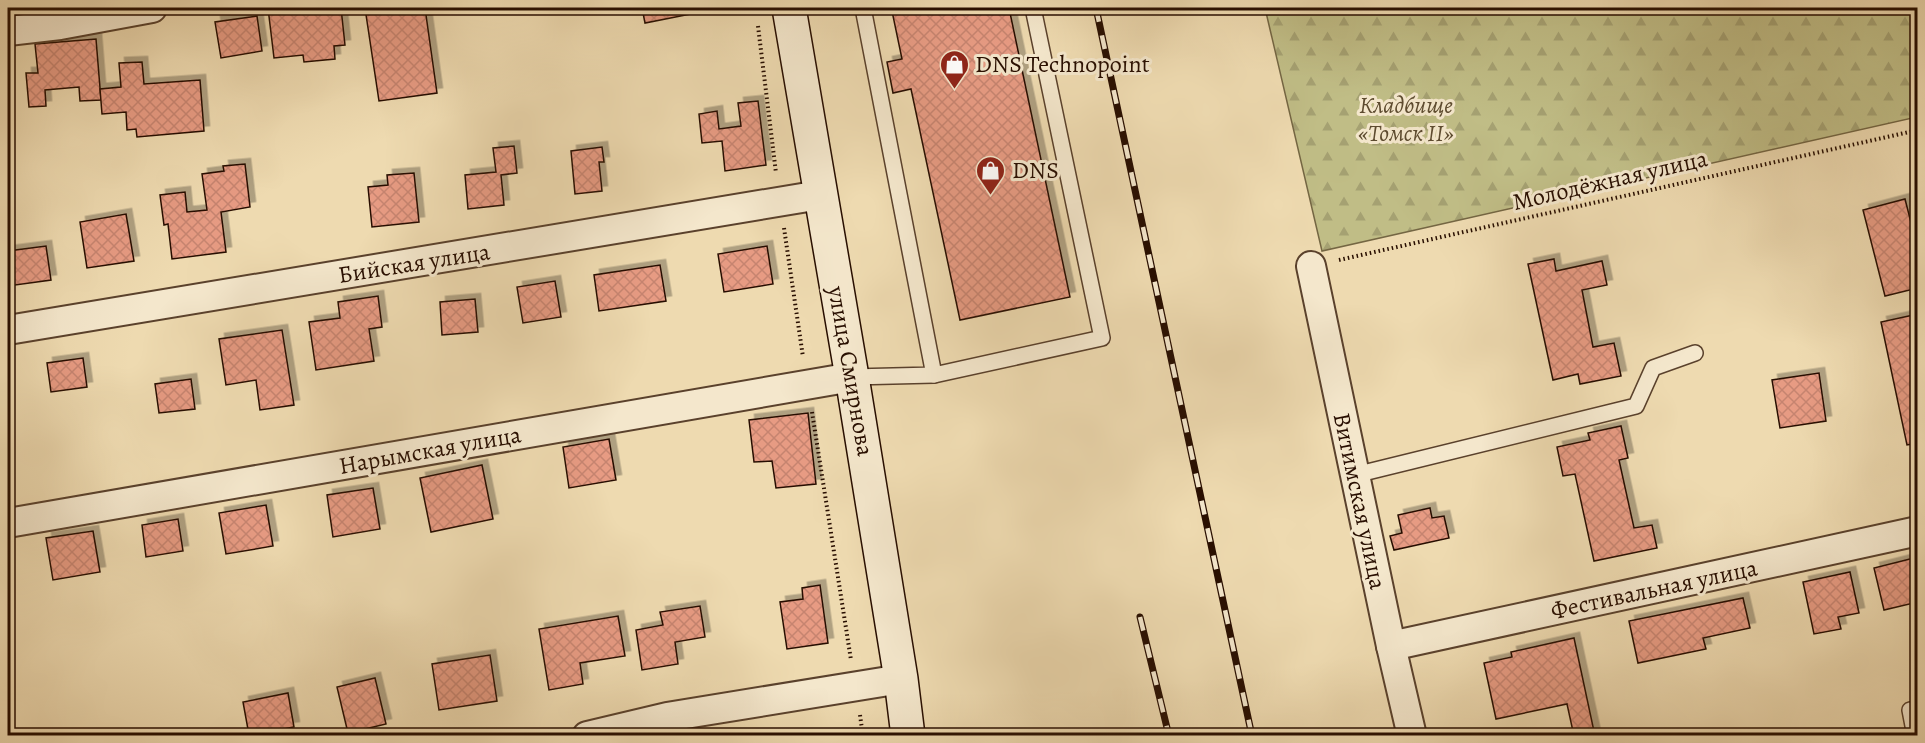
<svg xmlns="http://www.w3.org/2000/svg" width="1925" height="743" font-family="Alegreya,serif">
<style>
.forest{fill:url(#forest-firs);stroke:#746643;stroke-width:1.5}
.building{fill:url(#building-cross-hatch);stroke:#280e00;stroke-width:1.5;filter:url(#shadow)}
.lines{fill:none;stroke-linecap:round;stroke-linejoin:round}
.lane-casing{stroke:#5a412c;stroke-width:18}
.street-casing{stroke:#5a412c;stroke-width:32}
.secondary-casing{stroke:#280e00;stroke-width:36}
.path{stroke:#280e00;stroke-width:4;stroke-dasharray:1.5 3;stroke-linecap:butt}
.lane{stroke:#f4e7cc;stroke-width:15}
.street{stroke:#f4e7cc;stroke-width:28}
.secondary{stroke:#f4e7cc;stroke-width:33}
.rail-casing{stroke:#280e00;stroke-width:7}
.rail{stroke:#f4e7cc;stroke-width:4.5;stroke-dasharray:14;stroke-linecap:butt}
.labels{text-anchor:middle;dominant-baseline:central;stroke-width:6;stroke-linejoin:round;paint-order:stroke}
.poi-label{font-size:24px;fill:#280e00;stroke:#f4e7cc;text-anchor:start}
.park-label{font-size:24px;font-style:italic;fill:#5d4b2f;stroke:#f4e7cc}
.street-label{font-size:24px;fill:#280e00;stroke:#f4e7cc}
</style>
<defs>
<pattern id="forest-firs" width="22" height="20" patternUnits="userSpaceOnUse" patternTransform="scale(1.5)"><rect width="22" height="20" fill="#c0bd86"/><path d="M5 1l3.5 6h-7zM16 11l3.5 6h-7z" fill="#a5a172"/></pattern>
<pattern id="building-cross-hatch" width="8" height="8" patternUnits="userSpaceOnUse" patternTransform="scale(1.5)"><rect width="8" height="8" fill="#e79b83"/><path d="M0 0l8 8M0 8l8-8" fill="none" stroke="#c6846f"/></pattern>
<filter id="shadow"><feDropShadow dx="5.5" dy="-5.5" stdDeviation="0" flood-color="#0004"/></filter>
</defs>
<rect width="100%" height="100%" fill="#eedab0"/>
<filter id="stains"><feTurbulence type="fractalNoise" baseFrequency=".00333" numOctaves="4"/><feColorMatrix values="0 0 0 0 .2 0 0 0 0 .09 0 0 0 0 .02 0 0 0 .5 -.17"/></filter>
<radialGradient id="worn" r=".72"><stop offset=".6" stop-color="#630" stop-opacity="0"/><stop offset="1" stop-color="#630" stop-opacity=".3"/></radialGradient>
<path class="forest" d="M1265,8H1917V117L1322,251Z"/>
<g class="building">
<path d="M268,8H341L345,45L334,46L335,59L304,62L303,55L274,58Z"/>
<path d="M365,8H425L437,93L379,101Z"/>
<path d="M642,8H705L706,11L645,23Z"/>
<path d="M878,8H1009L1070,297L960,320L911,89L893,93L887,62L902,59L892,11L879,13Z"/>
<path d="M257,16L262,51L221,58L215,22Z"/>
<path d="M96,39L101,100L80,101L79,87L45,90L46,106L29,107L26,73H38L35,44Z"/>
<path d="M142,62L144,84L200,80L204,131L137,137L136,129L127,130L126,112L102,114L100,89L121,87L119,63Z"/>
<path d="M758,101L766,165L725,171L722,141L702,143L699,114L717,111L719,129L741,126L738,103Z"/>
<path d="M514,146L517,173L501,175L504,205L468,209L465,175L496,172L493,148Z"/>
<path d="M602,147L604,162H599L602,191L575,194L571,151Z"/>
<path d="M245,164L250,207L221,212L226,252L172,259L168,224L164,225L160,195L185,192L187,212L207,210L202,174L224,171L223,166Z"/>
<path d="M414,173L419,222L372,227L368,187L388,185L387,175Z"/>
<path d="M1905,199L1918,250V288L1885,296L1863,210Z"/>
<path d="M126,214L134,261L87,268L80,222Z"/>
<path d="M46,246L51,280L8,286V251Z"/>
<path d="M767,246L773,284L724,292L718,254Z"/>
<path d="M1554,259L1556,271L1602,261L1607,285L1582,290L1593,347L1614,343L1621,376L1580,384L1578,374L1553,380L1528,264Z"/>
<path d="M660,265L666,301L599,311L594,275Z"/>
<path d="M555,281L561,317L523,323L517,287Z"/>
<path d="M378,296L382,327L369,329L374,361L316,370L309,322L340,318L338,302Z"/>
<path d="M475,299L478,332L442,335L440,302Z"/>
<path d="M1918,314V443L1907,445L1881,322Z"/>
<path d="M282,330L294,405L260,410L256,380L226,385L219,339Z"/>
<path d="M83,358L87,387L51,392L47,363Z"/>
<path d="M1819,373L1826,421L1780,428L1772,380Z"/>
<path d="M191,379L195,409L159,413L155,384Z"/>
<path d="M808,413L816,484L776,488L772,461L754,462L749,420Z"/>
<path d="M1621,426L1628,458L1619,460L1634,528L1652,525L1657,548L1594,561L1575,474L1563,476L1557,447L1590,440L1588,433Z"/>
<path d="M609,439L616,480L569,488L563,447Z"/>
<path d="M482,465L493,519L431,532L420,478Z"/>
<path d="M373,488L380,529L333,537L327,495Z"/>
<path d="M266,505L273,546L226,554L219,513Z"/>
<path d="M1430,508L1432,518L1444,516L1449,538L1394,550L1390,536L1402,533L1398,515Z"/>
<path d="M178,519L183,551L146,557L142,525Z"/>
<path d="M93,531L100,572L53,580L46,538Z"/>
<path d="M1918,557V602L1884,610L1874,568Z"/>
<path d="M1850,572L1859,613L1838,617L1841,629L1814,634L1803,582Z"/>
<path d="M820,585L828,643L787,649L780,602L803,599L802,588Z"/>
<path d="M1743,598L1750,628L1703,638L1706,649L1638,663L1629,621Z"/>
<path d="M700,606L705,637L675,642L678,664L642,670L636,630L663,625L660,612Z"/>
<path d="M618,616L625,656L580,663L583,684L549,690L539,629Z"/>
<path d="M1574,638L1595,736H1574L1567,704L1496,719L1484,663L1512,657L1511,652Z"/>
<path d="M490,655L497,701L439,710L432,664Z"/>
<path d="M375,678L386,724L348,733L337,687Z"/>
<path d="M288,693L294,727L249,735L243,702Z"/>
</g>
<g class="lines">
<defs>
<g id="lane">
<path d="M934,375L1102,338L1033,8"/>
<path d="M852,377L934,375L863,8"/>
<path d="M1355,475L1636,406L1653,368L1695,353"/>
<path d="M1910,710L1915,736"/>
</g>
<g id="street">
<path d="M8,31L60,25L152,8"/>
<path d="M1311,266L1391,646L1412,736"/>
<path d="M8,330L820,195"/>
<path d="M8,523L852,377"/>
<path d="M1391,646L1918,531"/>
<path d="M587,736L667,717L901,679"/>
</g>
<path id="secondary" d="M789,8L852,377L901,679L908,736"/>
</defs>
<use href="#lane" class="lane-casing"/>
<use href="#street" class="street-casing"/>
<use href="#secondary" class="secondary-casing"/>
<g class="path">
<path d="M758,26L776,173"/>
<path d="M784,228L803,357"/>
<path d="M1339,260L1918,130"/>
<path d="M812,412L851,660"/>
<path d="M860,715L863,736"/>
</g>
<use href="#lane" class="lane"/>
<use href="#street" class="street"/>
<use href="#secondary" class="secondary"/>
<defs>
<g id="rail">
<path d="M1096,8L1252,736"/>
<path d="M1140,617L1169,736"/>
</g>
</defs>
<use href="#rail" class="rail-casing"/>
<use href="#rail" class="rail"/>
</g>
<defs>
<symbol id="shop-pin" viewBox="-11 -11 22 30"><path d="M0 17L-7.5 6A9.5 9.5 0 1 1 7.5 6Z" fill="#8f2418" stroke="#f4e7cc"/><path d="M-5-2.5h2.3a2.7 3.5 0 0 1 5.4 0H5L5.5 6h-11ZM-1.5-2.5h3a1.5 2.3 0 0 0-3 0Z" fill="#fff"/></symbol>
</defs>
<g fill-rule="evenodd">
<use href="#shop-pin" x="938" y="48" width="33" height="45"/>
<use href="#shop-pin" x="974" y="154" width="33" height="45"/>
</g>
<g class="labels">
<g class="poi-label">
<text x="975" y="64">DNS Technopoint</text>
<text x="1012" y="170">DNS</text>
</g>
<g class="park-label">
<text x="1406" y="105">Кладбище<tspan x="1406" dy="28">«Томск II»</tspan></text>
</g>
<g class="street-label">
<text transform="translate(1610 180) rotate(-13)">Молодёжная улица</text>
<text transform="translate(414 263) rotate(-9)">Бийская улица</text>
<text transform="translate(851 371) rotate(80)">улица Смирнова</text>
<text transform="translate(430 450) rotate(-10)">Нарымская улица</text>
<text transform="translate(1360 501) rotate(78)">Витимская улица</text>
<text transform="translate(1654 589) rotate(-12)">Фестивальная улица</text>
</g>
</g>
<rect width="1925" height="743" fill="none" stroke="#eedab0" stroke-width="30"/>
<rect x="9" y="9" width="1907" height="725" fill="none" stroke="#280e00" stroke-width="3"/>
<rect x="15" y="15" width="1895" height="713" fill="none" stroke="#280e00" stroke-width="1.5"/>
<rect width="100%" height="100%" filter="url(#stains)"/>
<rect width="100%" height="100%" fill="url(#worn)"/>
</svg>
